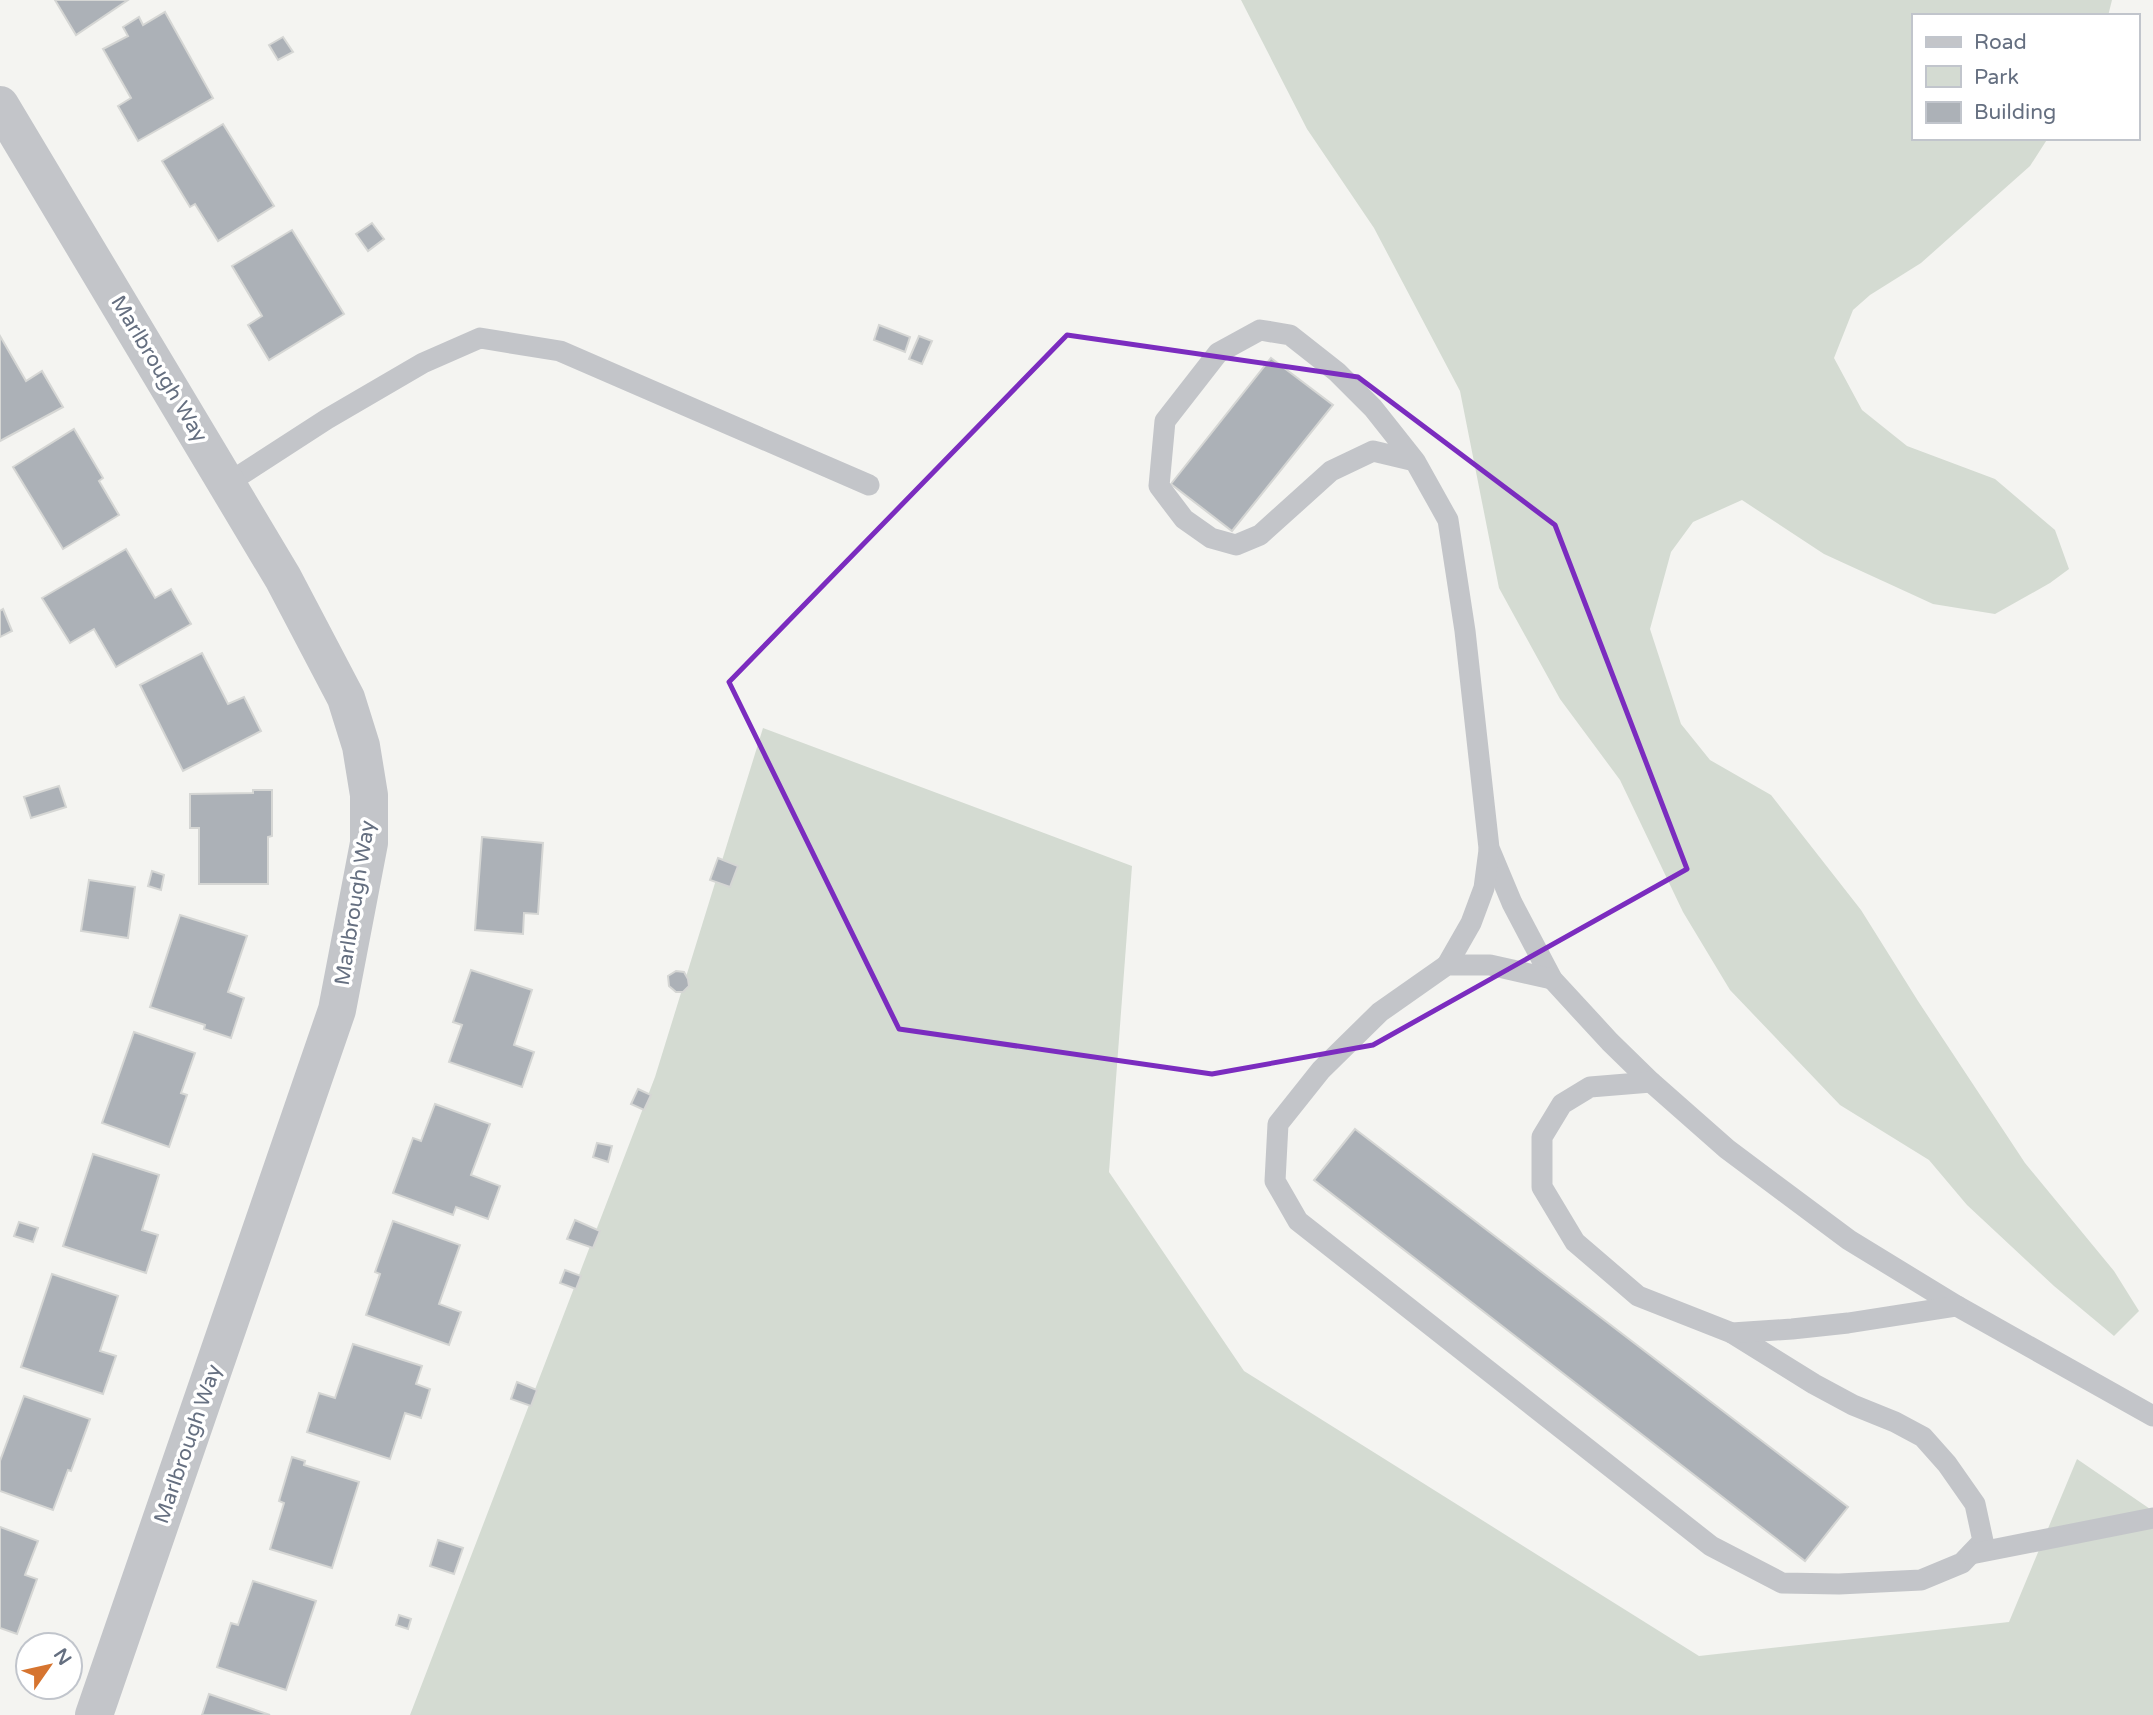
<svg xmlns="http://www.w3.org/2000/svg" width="2153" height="1715" font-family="'Varela Round',sans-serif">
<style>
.green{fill:#d4dbd2}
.building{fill:#acb1b7;stroke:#d5d6d4;stroke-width:2}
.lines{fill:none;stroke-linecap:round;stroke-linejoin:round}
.service{stroke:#c3c5c9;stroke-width:21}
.minor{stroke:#c3c5c9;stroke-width:38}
.marked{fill:none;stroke:#7b2cbf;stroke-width:5;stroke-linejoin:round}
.labels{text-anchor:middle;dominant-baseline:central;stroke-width:7;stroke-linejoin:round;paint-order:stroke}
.street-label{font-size:21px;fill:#656f80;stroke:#fff}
</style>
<rect width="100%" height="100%" fill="#f4f4f1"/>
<g class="green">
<path d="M1241,0H2112L2108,16H1913V138H2048L2030,166L1921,263L1870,295L1853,310L1834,358L1862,410L1907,446L1995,479L2055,530L2069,569L2050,583L1995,614L1933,604L1824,554L1742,500L1693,522L1671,552L1650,629L1681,724L1710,760L1771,795L1861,910L1918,1001L2025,1163L2114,1271L2139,1311L2114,1336L2054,1286L1967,1205L1929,1160L1840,1105L1730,990L1683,912L1620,780L1560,699L1499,588L1460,391L1374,228L1307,129Z"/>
<path d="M763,728L1132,866L1109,1172L1244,1371L1699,1656L2009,1622L2077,1459L2153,1511V1715H410L655,1077Z"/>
</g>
<g class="building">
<path d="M55,0H128L76,35Z"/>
<path d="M165,12L213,98L138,141L118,106L131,98L103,49L128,36L123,27L139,17L143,25Z"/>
<path d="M283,37L293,52L278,60L269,45Z"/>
<path d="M223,124L274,206L218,241L195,204L190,207L162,161Z"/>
<path d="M372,223L384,239L368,251L356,234Z"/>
<path d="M292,230L344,314L269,360L248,325L262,316L232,266Z"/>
<path d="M879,325L910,337L905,352L874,340Z"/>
<path d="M0,336L26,381L42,371L63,407L0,441Z"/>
<path d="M919,336L932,341L922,364L909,359Z"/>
<path d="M1271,358L1333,405L1232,531L1171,484Z"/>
<path d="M74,429L103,478L99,481L119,515L63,549L13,467Z"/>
<path d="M126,549L155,598L171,589L191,624L116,667L94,629L70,643L42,598Z"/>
<path d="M3,609L12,631L0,637V611Z"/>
<path d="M202,653L228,704L244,697L261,731L183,771L140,685Z"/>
<path d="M59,786L66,807L31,818L24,797Z"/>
<path d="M253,790H272V836L268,837V884H199V828H190V794L253,793Z"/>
<path d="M482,837L543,843L538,914L524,913L523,934L475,930Z"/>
<path d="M718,858L738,866L730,887L710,880Z"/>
<path d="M152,871L164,875L161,890L148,886Z"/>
<path d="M89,880L135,887L128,938L81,931Z"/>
<path d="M180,915L247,936L228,992L244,998L231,1038L204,1029L205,1025L150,1007Z"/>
<path d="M471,970L532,990L514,1045L534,1052L522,1087L449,1062L462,1025L453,1022Z"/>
<path d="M676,971L684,972L688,979L689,986L683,992H676L669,986L668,976Z"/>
<path d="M134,1032L195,1053L181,1093L187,1095L169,1147L102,1123Z"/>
<path d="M638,1089L651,1095L644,1110L631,1104Z"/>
<path d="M435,1104L490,1124L471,1175L500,1186L488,1219L456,1207L453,1215L393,1193L413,1138L421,1141Z"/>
<path d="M1355,1129L1848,1507L1805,1561L1314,1180Z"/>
<path d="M597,1143L612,1146L608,1162L593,1157Z"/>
<path d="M93,1154L159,1175L142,1230L158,1235L146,1273L63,1246Z"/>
<path d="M575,1220L600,1231L593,1248L567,1239Z"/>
<path d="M393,1221L460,1245L439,1304L461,1312L449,1345L366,1315L380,1274L375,1272Z"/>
<path d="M19,1222L38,1228L33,1242L14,1236Z"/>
<path d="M565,1270L581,1276L576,1289L560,1283Z"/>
<path d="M52,1274L118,1296L100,1351L116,1356L103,1394L21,1367Z"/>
<path d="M353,1344L422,1366L416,1384L430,1389L421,1418L405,1413L390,1459L307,1432L319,1393L335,1398Z"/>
<path d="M517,1382L537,1390L531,1406L511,1399Z"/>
<path d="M24,1396L90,1419L71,1471L68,1470L53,1510L0,1491V1461Z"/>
<path d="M292,1457L305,1461L304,1465L359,1482L332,1568L270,1549L284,1503L279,1501Z"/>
<path d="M0,1527L38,1541L25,1575L37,1579L17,1634L0,1628Z"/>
<path d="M438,1540L463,1548L454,1574L430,1566Z"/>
<path d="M253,1581L316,1601L286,1690L217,1667L231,1623L238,1625Z"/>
<path d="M399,1615L411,1619L408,1629L396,1625Z"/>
<path d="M209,1694L270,1715H202Z"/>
</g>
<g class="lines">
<g class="service">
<path d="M1415,461L1373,451L1331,471L1260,535L1236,545L1211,538L1184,519L1159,486L1165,421L1218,353L1260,330L1290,335L1337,372L1373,408L1415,461L1448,520L1465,631L1489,848L1512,903L1552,979L1610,1042L1651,1082L1727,1149L1849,1240L1957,1306L2153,1416"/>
<path d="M228,483L327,419L423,363L480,338L560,351L869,485"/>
<path d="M1447,965L1471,923L1484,888L1489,850"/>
<path d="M1552,979L1490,965H1447L1380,1012L1321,1070L1278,1124L1275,1181L1298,1221L1711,1546L1782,1583L1839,1584L1921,1580L1962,1563L1983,1541L1975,1504L1947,1464L1923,1437L1895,1422L1853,1405L1814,1384L1732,1333"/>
<path d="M1651,1082L1590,1087L1562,1104L1542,1137V1187L1575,1242L1638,1296L1732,1333L1792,1329L1848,1323L1957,1306"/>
<path d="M1971,1554L2153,1518"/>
</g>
<path class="minor" d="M0,105L283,578L346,698L361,746L369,795V843L337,1010L94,1715"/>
</g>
<path class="marked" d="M1067,335L1358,377L1555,525L1687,869L1373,1045L1212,1074L899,1029L729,682Z"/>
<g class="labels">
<g class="street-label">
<text transform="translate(159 369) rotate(59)">Marlbrough Way</text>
<text transform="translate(355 903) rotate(-81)">Marlbrough Way</text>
<text transform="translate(188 1444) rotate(-71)">Marlbrough Way</text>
</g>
</g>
<rect x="1912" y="14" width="228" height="126" fill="#ffffff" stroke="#c1c5cc" stroke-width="2"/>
<rect x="1926" y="37" width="35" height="10" fill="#c3c5c9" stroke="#c1c5cc" stroke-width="2"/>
<text x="1974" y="49" font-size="21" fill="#656f80">Road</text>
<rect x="1926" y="66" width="35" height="21" fill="#d4dbd2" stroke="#c1c5cc" stroke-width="2"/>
<text x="1974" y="84" font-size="21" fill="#656f80">Park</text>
<rect x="1926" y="102" width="35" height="21" fill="#acb1b7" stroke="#c1c5cc" stroke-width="2"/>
<text x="1974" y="119" font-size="21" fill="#656f80">Building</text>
<g transform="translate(49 1666) rotate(56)"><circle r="33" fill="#ffffff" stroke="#c1c5cc" stroke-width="2"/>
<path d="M0-5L12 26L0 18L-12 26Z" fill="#d6742f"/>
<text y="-10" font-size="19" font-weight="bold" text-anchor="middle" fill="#656f80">N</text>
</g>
</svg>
